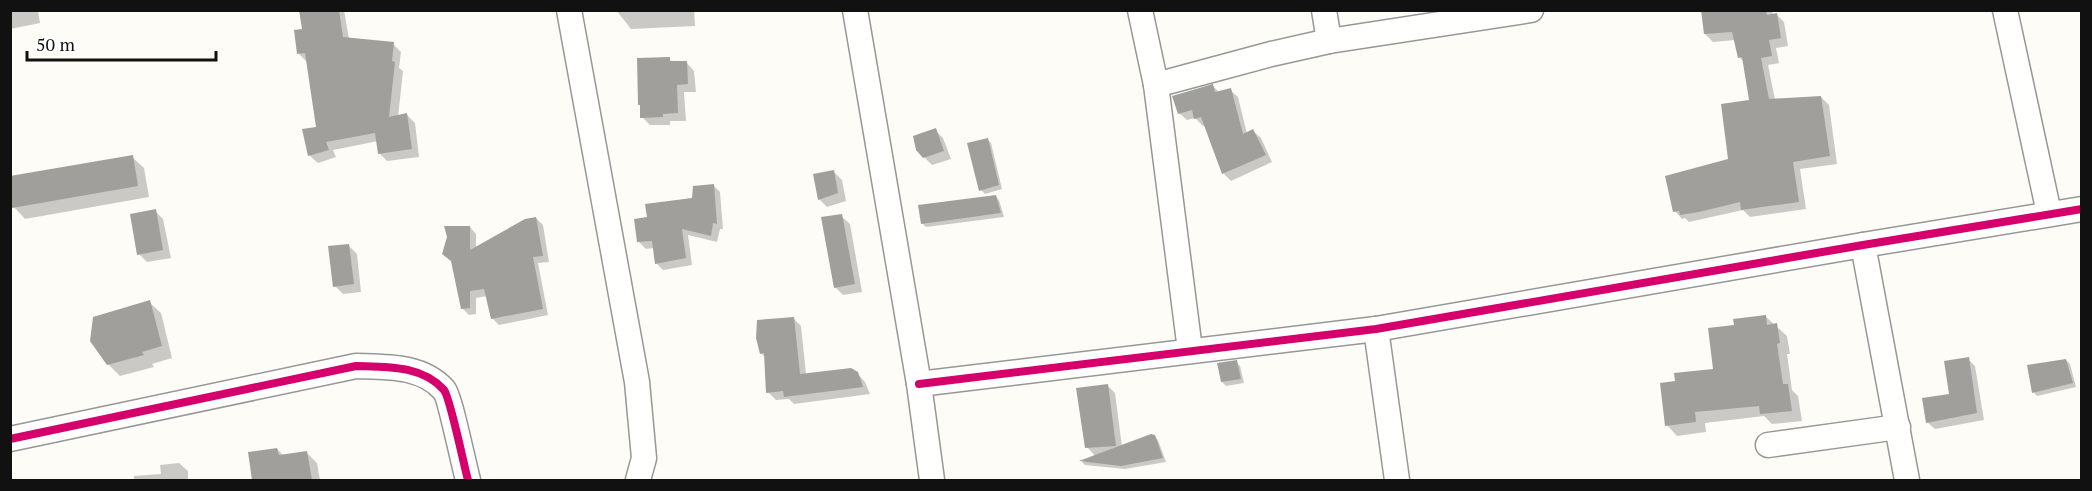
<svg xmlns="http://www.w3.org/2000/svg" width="2092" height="491" font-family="'PT Serif',serif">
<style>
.shadow{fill:#0003}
.building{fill:#a19f9c}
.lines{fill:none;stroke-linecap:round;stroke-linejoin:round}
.minor-casing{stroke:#979795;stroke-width:27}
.minor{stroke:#fffffe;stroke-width:24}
.cycleway-casing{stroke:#fff;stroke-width:11}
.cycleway{stroke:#d6006c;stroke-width:8}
</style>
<rect width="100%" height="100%" fill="#fdfcf7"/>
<g class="shadow">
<path d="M10,10H39L38,11L40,23L10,29Z"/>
<path d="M301,10H344L349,39L393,44L401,52L399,68L403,71L398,117L407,115L415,123L419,157L387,161L379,153L378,141L333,150L336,157L318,163L310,156L304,130L318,128L307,62L299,54L304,30Z"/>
<path d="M616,10H694L695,26L631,29Z"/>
<path d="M1703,10H1772L1773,15L1776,14L1784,22L1788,46L1776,48L1779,63L1768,65L1775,100L1821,97L1829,105L1837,164L1800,169L1806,209L1750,217L1743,210L1689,222L1685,218L1682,219L1675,211L1729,160L1751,102L1744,62L1739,57L1735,40L1713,42L1705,34Z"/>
<path d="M669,59L673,63L686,62L694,71L696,92H684L686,121H670V125H650L642,117Z"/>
<path d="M1213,86L1219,92L1230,90L1238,97L1247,134L1253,131L1261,138L1272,162L1231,181L1223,173L1206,125L1203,126L1195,118L1187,120L1179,113Z"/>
<path d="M935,130L943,138L951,159L932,165L924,157Z"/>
<path d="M987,139L991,143L1002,189L985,194L981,190Z"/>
<path d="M132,157L144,168L149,197L25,219L14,207L10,178Z"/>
<path d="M834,172L842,180L846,201L827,207L819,199Z"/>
<path d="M713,185L720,192L723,229H720L717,242L688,235L692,265L663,270L656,263L654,248L646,249L639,242L649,218L694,199Z"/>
<path d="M995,196L999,200L1004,217L926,227L922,223Z"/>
<path d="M155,211L163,219L171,258L147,262L139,254Z"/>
<path d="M841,216L850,224L862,292L843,295L835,287Z"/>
<path d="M536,218L543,225L549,262L538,263L548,315L499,325L492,318L487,296L476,298V314L469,315L462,308L453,262L443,254L470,227L476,234V248Z"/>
<path d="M348,245L357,254L361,292L343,294L335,286Z"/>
<path d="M149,302L161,313L172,358L152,364L154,367L120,376L108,364Z"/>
<path d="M1765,316L1787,336L1790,354H1787L1792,390L1798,396L1802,421L1772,424L1764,416L1705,423L1706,432L1677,436L1667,425L1677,382L1714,371L1735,326Z"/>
<path d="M793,318L801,326L806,374L857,373L865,382L870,394L794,404L789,399L776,400L768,392L765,357L761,353Z"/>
<path d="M1968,359L1975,366L1984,420L1935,429L1927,422L1951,395Z"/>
<path d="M2066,360L2070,364L2076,387L2037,396L2034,393Z"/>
<path d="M1236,362L1240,366L1244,383L1226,386L1222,382Z"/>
<path d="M1107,385L1115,393L1122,447L1154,436L1158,440L1166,462L1125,469L1085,465L1082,462L1096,457L1087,447Z"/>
<path d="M277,449L284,456L306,452L317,463L320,480H253L249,454Z"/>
<path d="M179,463L188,471V480H134V476L161,474L160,465Z"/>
</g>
<g class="building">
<path d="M299,10H339L343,37L394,42L392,61L395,62L389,117L407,113L412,149L378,154L375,133L326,142L329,150L308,156L302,129L316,127L305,53L297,54L294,30L302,29Z"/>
<path d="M1701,10H1766L1767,15L1777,13L1781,38L1769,40L1772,56L1761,58L1769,99L1821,96L1830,156L1793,162L1799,202L1741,210L1740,202L1699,212L1680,215L1679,211L1673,212L1665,176L1728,159L1721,104L1749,100L1742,57L1738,58L1732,32L1704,34Z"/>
<path d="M670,57V61H687L688,84L677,85L678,113L663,114V117L640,118V105H638L637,58Z"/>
<path d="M1213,84L1215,92L1231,88L1243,134L1253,129L1266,155L1222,174L1201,117L1194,119L1192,110L1178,114L1172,96Z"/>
<path d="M936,128L944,151L923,158L916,150L913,136Z"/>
<path d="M988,138L999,185L979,191L967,143Z"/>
<path d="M133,155L138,186L12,208L10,176Z"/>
<path d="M834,170L838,193L818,200L813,174Z"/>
<path d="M714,184L717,224L713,223L711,236L682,229L686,258L655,264L652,241L637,242L634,219L647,217L645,204L692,198L693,186Z"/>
<path d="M996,195L1001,213L921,224L918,205Z"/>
<path d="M156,209L163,250L137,255L130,214Z"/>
<path d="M842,214L855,284L834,288L821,217Z"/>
<path d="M536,217L543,256L533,257L543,309L491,319L484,289L470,291V308L461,309L451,261L442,254L447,237L444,226H470V250L525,219Z"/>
<path d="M349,244L354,284L333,287L328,246Z"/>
<path d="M150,300L162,346L142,352L144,355L107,365L90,341L93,317Z"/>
<path d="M1766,315L1767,325L1777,323L1780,343L1777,344L1783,384H1788L1792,411L1760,414L1759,406L1695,412L1696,422L1665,426L1660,383L1675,381L1674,373L1713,369L1708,328L1734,325L1733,319Z"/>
<path d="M794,317L800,374L851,368L858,372L863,387L784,397L783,391L766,393L764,353L760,354L756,338L757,320Z"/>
<path d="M1969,357L1977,413L1926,423L1922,398L1949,394L1944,361Z"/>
<path d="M2066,359L2073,383L2032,393L2027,365Z"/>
<path d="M1237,360L1241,379L1221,382L1217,363Z"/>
<path d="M1108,384L1116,446L1085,448L1076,388Z"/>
<path d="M1151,434L1155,435L1163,458L1121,466L1079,461Z"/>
<path d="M277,448L279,455L307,451L312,480H252L248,452Z"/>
</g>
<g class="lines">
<defs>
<g id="minor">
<path d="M569,10L637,382L644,458L638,480"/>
<path d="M855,10L919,384L932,480"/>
<path d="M1140,10L1156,85"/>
<path d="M1324,10L1329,41L1531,10"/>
<path d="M2005,10L2049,213"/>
<path d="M1863,245L1907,480"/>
<path d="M1376,329L1397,480"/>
<path d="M1190,350L1156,85L1271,54L1329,41"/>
<path d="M919,384L1376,329L1863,245L2082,209"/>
<path d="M10,439L356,366C386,367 422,365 444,390C450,397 464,466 468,480"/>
<path d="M1768,445L1898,427"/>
</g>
</defs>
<use href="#minor" class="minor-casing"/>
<use href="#minor" class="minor"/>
<defs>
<g id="cycleway">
<path d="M919,384L1376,329L1863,245L2082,209"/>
<path d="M10,439L356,366C386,367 422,365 444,390C450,397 464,466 468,480"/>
</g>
</defs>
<use href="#cycleway" class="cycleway-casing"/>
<use href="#cycleway" class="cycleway"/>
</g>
<rect width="2092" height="491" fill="none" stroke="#111111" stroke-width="24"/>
<path d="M27 51v9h189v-9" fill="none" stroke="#111111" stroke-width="3"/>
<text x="36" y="51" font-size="18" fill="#111111" stroke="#ffffff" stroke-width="4.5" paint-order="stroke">50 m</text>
</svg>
